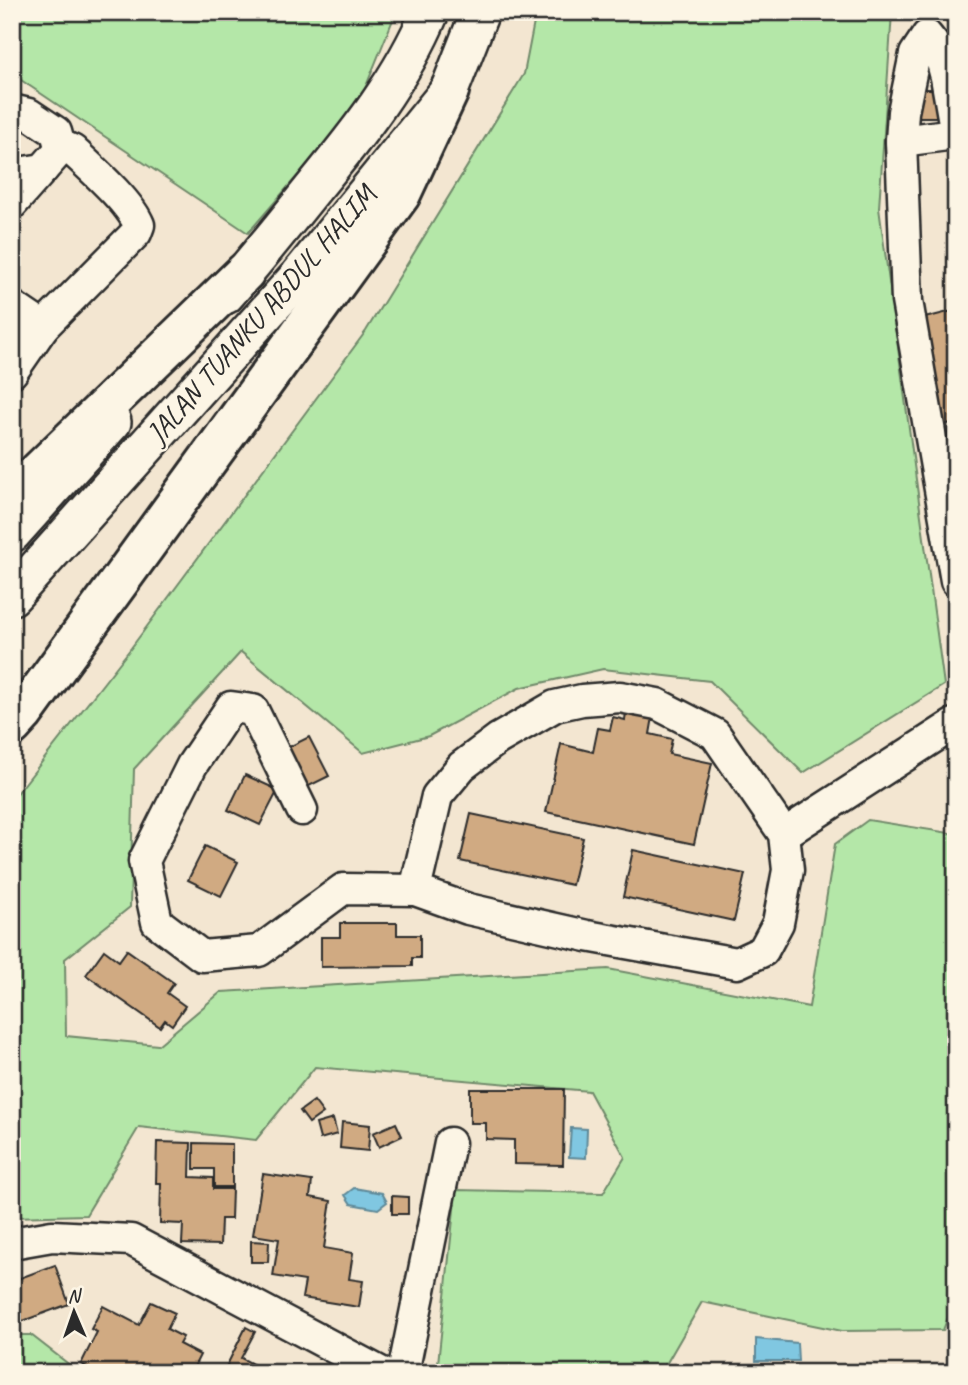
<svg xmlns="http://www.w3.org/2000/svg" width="968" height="1385" font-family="Caveat,sans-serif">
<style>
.green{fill:#b4e7a8;stroke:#70896a;stroke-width:2}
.water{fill:#80c7e1;stroke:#5e8998;stroke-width:2}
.building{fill:#d0aa82;stroke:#2b2b2b;stroke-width:2}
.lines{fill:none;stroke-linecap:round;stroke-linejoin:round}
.minor-casing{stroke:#2b2b2b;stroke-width:35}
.major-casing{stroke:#2b2b2b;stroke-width:42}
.highway-casing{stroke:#2b2b2b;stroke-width:44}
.minor{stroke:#fcf5e5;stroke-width:30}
.major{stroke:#fcf5e5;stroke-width:37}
.highway{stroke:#fcf5e5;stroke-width:38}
.labels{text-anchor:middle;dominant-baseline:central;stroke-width:5;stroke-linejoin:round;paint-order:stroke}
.street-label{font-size:30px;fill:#2b2b2b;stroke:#fcf5e5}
</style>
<rect width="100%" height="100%" fill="#f3e6d1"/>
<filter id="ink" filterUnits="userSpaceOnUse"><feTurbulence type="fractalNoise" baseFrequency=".0143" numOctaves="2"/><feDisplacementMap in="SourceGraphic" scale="14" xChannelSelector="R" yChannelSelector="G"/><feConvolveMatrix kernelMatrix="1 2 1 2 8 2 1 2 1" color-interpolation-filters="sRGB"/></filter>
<g filter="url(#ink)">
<g class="green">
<path d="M12,12H396L358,106L248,233L12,74Z"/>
<path d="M536,12H892L879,208L944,685L803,773L710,681L603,669L519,688L429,736L363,753L241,652L134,769L130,907L65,959L66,1036L158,1045L221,992L608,969L809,1007L835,844L868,820L956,834V1297L943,1330L842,1331L702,1302L661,1373H437L456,1190L603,1193L625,1157L589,1091L315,1067L256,1140L139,1127L86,1215L12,1217V800L131,648L366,331L524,74Z"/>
<path d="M12,1335H31L80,1373H12Z"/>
</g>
<g class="water">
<path d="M571,1128L587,1129L586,1158L569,1157Z"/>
<path d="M354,1188L382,1193L387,1202L378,1209L351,1204L345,1195Z"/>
<path d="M756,1339L797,1343L798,1361H756Z"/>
</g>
<g class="building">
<rect x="918" y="89" width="24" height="28"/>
<path d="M956,310V422L942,425L917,320Z"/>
<path d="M956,449V506L943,452Z"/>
<path d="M626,712L653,717L650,734L672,739L669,754L712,763L694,844L546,812L561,744L593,752L598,728L610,730L613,717L625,720Z"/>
<path d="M309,737L329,776L305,788L285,749Z"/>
<path d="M245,775L278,790L260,825L228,810Z"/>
<path d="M471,814L583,838L572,885L460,861Z"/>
<path d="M205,846L238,862L221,896L188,880Z"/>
<path d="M633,850L745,874L734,921L623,897Z"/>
<path d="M340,923H397V935H420V958H412V966L321,967V937H340Z"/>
<path d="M104,950L119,961L127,950L174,983L167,993L185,1006L172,1025L165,1020L160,1027L86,975Z"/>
<path d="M470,1089H564L563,1165L514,1164V1140L486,1139V1123H470Z"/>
<path d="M314,1101L323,1113L309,1123L300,1111Z"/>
<path d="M333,1119L337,1134L320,1139L316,1124Z"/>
<path d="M342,1122L370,1125L368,1151L340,1148Z"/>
<path d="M396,1123L402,1136L379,1147L373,1133Z"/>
<path d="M157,1142L191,1143L190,1177L213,1178V1189H232L231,1219H221L220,1245L182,1244L183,1224L160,1223L161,1183H156Z"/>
<path d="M194,1143L232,1144V1187H214V1169H194Z"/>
<path d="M263,1174L312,1181L310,1197L331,1201L324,1248L353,1253L349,1279L363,1281L359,1307L302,1298L305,1281L273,1276L279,1239L253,1235Z"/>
<path d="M392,1196L408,1197V1214H392Z"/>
<path d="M251,1241L269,1242L268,1262H251Z"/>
<path d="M55,1265L69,1304L12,1325V1281Z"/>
<path d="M151,1302L175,1313L167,1329L183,1337L179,1344L200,1355L191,1373H98L81,1364L97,1332L91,1329L103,1306L139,1325Z"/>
<path d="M246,1327L255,1332L241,1358L270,1373H223Z"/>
</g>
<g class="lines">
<defs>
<g id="minor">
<path d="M12,110L29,114L56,132L61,150"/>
<path d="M956,134L946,77L939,51L927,36L915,54L903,112L901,141L907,301L956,581"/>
<path d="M901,141L955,134"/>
<path d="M12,174L43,169L58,152L65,147L72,150C91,168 130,202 139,225L136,233L43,327L12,372"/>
<path d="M12,204L43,169"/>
<path d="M12,306L43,327"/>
<path d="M620,697L657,704L715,734L784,834L788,870L778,923L763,951L737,963L587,936L468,909L415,890L437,796L462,766L498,739L555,706L582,700Z"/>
<path d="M302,810L253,710L231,707L192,765L144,861L157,922L202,956L259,951L343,889L415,890"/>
<path d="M784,834L956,723"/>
<path d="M12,1243L52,1236L131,1240L382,1373"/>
<path d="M403,1373L450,1143"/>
</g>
<g id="major">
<path d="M225,295C255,261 283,226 311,191C357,135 402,79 430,12"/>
<path d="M12,533L112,422"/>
<path d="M12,596L299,276L449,91L480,12"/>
</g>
<g id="highway">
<path d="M12,497L245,272"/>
<path d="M12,726L23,714L401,194L449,91"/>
</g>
</defs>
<use href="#minor" class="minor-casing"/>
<use href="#major" class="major-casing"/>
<use href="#highway" class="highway-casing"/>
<use href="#minor" class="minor"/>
<use href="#major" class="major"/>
<use href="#highway" class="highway"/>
</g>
</g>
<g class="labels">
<g class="street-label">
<text transform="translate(261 314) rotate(-49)">JALAN TUANKU ABDUL HALIM</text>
</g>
</g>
<rect width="968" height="1385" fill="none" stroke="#fcf5e5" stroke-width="42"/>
<rect x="21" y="21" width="926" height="1343" fill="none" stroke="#2b2b2b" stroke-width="2.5" filter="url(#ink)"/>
<g transform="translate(74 1312) rotate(358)" stroke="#fcf5e5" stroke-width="5" paint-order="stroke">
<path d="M0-5L12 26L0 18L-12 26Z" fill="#2b2b2b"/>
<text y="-10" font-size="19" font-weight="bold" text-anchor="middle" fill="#2b2b2b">N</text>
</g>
</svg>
